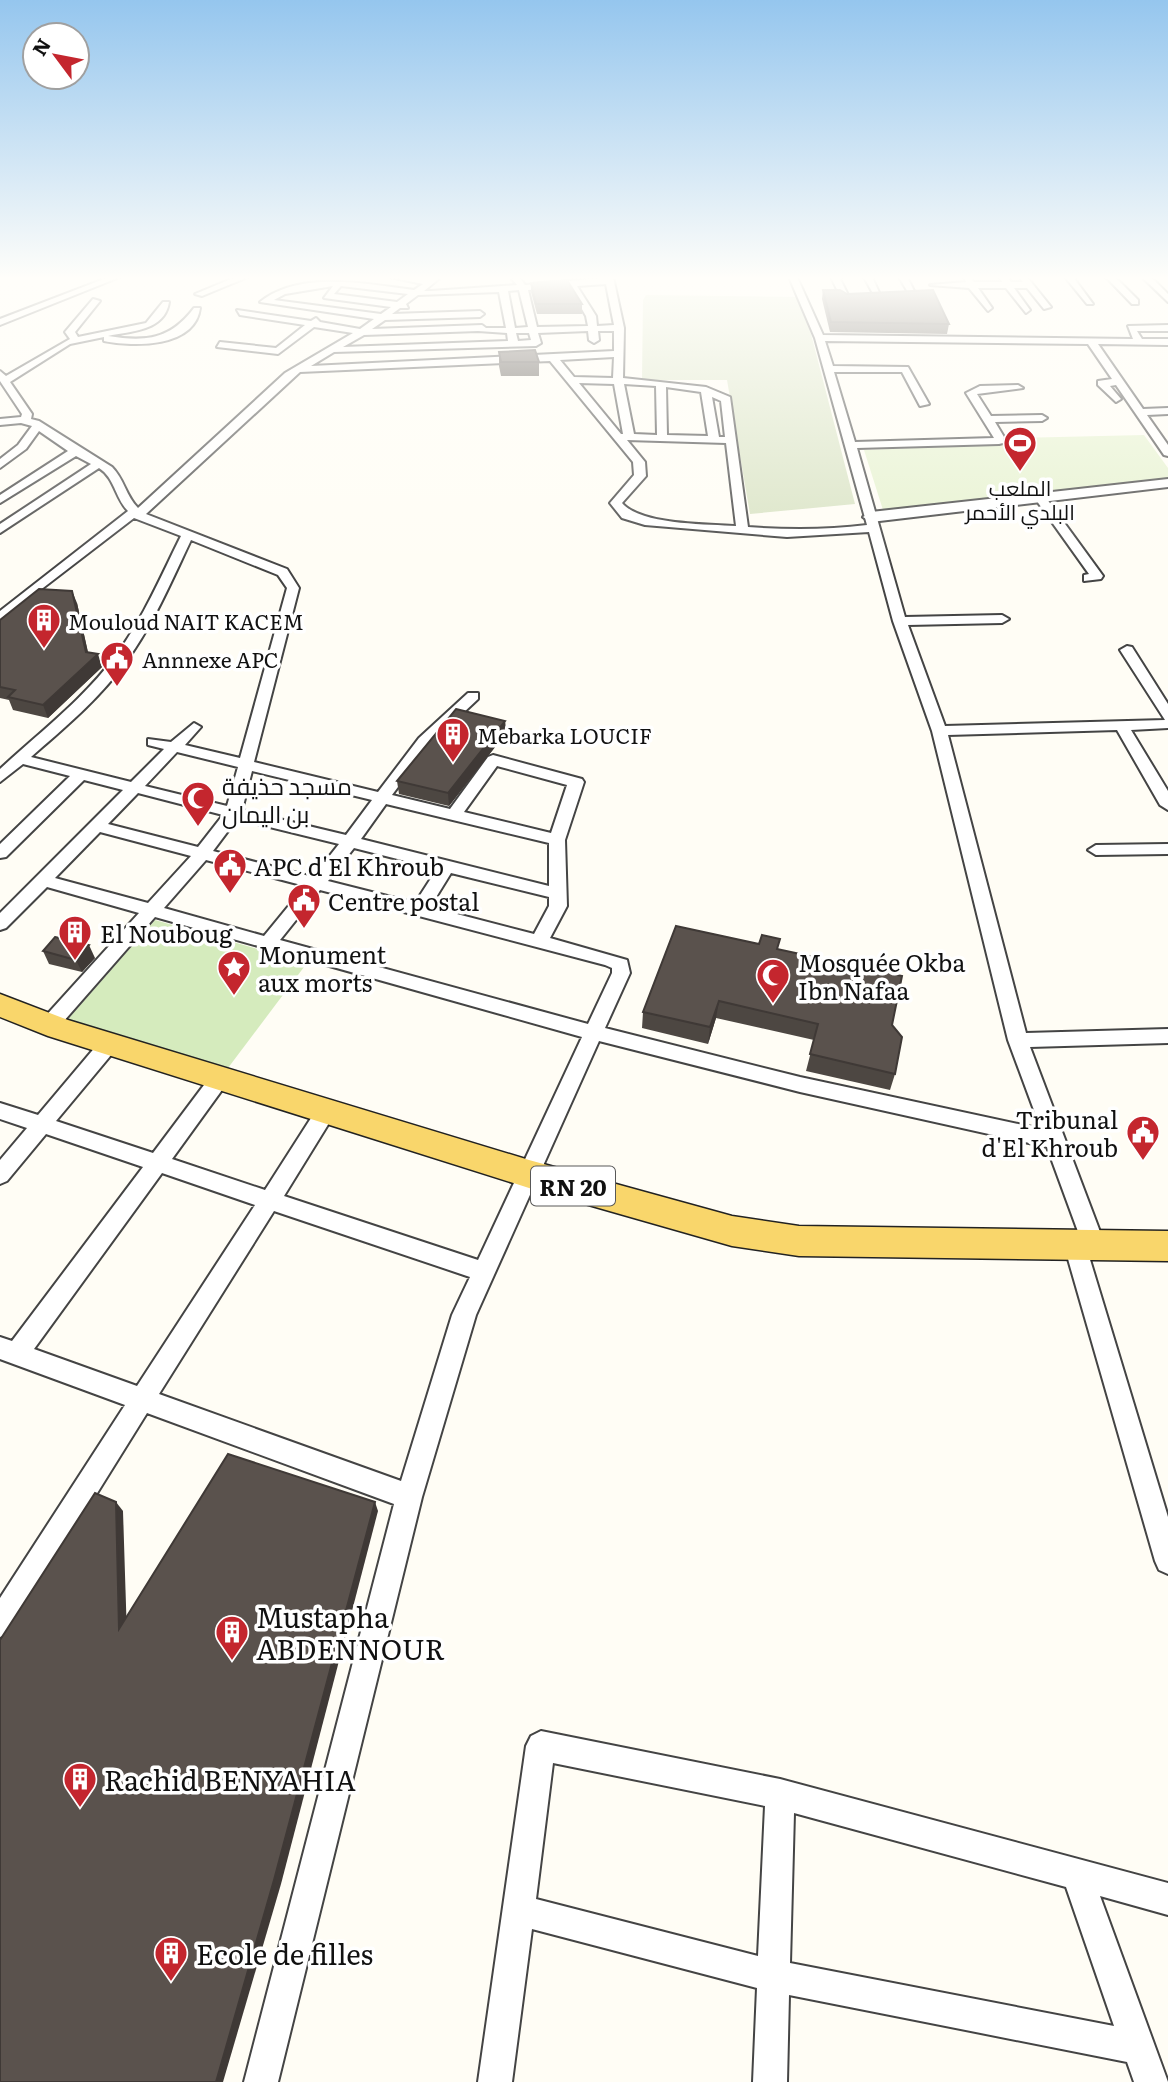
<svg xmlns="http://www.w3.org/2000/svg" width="1168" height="2082" font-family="Literata,Cairo,serif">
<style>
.green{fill:#d5ebbd}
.cemetery{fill:#d9e3c4}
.pitch{fill:#e6f2cf}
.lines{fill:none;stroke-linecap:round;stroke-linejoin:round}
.minor-casing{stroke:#444;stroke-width:4}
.tertiary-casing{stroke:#444;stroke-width:4}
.primary-casing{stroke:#222;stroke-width:3}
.minor{fill:#fff;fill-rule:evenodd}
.tertiary{fill:#fff;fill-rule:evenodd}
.primary{fill:#f9d66b;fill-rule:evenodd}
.wall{fill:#4d4742}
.shaded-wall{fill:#3f3936}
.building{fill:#5a524d;stroke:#3f3936;stroke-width:2}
.labels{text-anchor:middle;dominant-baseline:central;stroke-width:7;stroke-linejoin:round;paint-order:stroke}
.far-poi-label{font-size:21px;fill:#111;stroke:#fff;text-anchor:start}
.shield{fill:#fff;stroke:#585858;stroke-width:2}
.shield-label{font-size:23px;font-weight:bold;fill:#111}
.poi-label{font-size:24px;fill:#111;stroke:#fff;text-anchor:start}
.near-poi-label{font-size:28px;fill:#111;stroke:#fff;text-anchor:start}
</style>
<rect width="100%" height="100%" fill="#fffdf5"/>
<path class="green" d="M155,920L307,963L228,1068L68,1019Z"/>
<path class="cemetery" d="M646,295L796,297L811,334L855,504L750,514L727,380H642L643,300Z"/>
<path class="pitch" d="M1144,435L1168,468V478L883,510L864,450L988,445L1015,438Z"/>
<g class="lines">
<defs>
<g id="minor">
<path d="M109,277H120L0,325V319Z"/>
<path d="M236,277H248L202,296L195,294Z"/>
<path d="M390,277H441L424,291H431L517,285L512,279L514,277H519L525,285L613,277L624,328L623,378L706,387L730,397L748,527C788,530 827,530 867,525L815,338L789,277H797L823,335L1133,339L1128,326L1168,325V331H1137L1142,339H1168V345L1098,344L1143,409L1168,408V414L1147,415L1168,445V456L1164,455L1116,385L1110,386L1121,399L1116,402L1098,385V381L1112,379L1088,344L825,341L833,366L908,367L929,404L920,406L902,372H834L855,442L994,438L966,393L980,386L1018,385L1023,388L977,394L991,416L1042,415L1047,418L1042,421L995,422L1004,437L1003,443L999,444L857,448L905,617L1002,615L1009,619L1002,623L908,625L945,726L1165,720L1120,650L1127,646L1132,647L1168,704V728L1131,730L1168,791V810L1160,805L1117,730L948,735L1026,1033L1168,1029V1043L1030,1047L1105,1245L1102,1252L1088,1253L1168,1517V1574L1159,1570L1155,1561L1064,1245L1067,1238L1080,1237L1047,1147L800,1092L599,1041L476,1315L422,1497L278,2082H244L394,1504L147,1413L10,1633L0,1637V1598L125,1405L0,1359V1337L12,1341L143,1167L46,1134L7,1181L0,1184V1160L27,1128L0,1119V1103L38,1115L102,1039H116L119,1044L116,1049L56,1121L153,1153L213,1073H227L230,1078L227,1083L172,1159L265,1190L320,1104H334L337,1110L284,1196L478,1260L582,1037L155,917L56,1030H42L39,1025L42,1020L139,913L47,887L6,928L0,930V913L123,790L84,780L6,857L0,858V844L70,776L23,764L0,782V769C40,732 84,699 116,655C143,619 161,576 181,536L134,518L0,621V611L128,511C115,498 115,478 99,468L0,533V524L91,464L76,456L0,503V495L68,451L39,431L26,449L0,468V459L18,445L32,426L21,423L0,425V419L21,417L22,414L0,381V371L6,376L70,339L65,332L93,299L100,301L75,332L78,337L146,323L163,302H169C165,331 131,331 108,336C145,342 170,340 194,308H200C195,348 133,347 104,341V337L70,344L10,382L32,414L31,419L39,421L112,467C124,479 126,496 138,508L285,373L353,333L314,327L278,354L217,347L220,342L276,348L305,325L240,315L237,310L311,321L316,318L320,322L360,329L374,319L260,302C300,270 367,284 414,290L423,284ZM606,284L614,325L597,326L596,316L577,286ZM333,286L324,298L391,307L381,314L274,300L285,294ZM341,286L408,294L397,302L334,294ZM569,287L586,316L588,326L537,327L528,290ZM519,290L528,327L515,328L508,291ZM499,292L506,328H486L482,325L372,329L385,320L480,317L484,314L480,311L392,314L400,308H408L406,304L418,295ZM478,331L507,333L508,341L343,347L364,335ZM588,331L589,340L594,343L599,340L598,331H614V351L311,366L334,352L536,346L541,343L538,333ZM516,333H529L531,340L518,341ZM614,357L613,378L574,377L560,360ZM550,361L633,462L634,475L610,503L622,518L645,525L787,537L869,532L893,621L932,731L1008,1040L1041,1129L800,1077L605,1028L630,973L627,960L550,938L567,906L565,840L584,782L582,779L493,755L488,757L450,809L392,795L430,744L478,699V693H468L419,738L378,792L254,762L299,588L287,569L146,514L300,372ZM579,383L614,384L623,434H621ZM624,384L656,386L657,435L634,434ZM666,387L701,392L708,436L667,435ZM712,397L721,401L725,437H719ZM627,440L726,443L736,526C706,524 641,525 622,503L646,476L645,462ZM191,540L278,575L287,588L240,758L185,745L201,727L194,723L171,742L148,739V745L164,749L131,782L31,757C64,728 99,699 125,663C153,625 171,582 191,540ZM177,752L238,767L227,806L145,786ZM497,766L567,785L551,833L464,812ZM252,771L372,800L346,835L242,810ZM138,793L223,815L198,847L108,824ZM386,804L549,843V886L361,839ZM237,819L339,844L313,877L213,851ZM100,832L191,856L148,903L55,878ZM354,848L437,869L415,903L328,881ZM206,860L305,886L264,936L164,908ZM451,873L549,897V906L534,934L430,907ZM320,890L605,965L612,968V973L588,1024L280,940ZM162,1173L255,1205L137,1386L34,1349ZM274,1211L470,1277L452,1315L401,1481L159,1394Z"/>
<path d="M831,277H839L848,295L864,298L842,300Z"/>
<path d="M864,277H872L882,299H876Z"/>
<path d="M899,277H907L918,299H895V295L909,294Z"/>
<path d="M964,277H970L974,282H1002L1000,277H1007L1011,282H1023L1019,277H1027L1051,307L1044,309L1027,288H1014L1030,310L1026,313L1006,288H978L992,308L988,311L969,288L930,285L966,282Z"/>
<path d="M1065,277H1073L1093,304H1087Z"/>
<path d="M1106,277H1115L1138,300V304H1132Z"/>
<path d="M1142,277H1151L1168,294V302Z"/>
<path d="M1036,495H1044L1103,576L1101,579L1084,581V575L1089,574L1034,497Z"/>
<path d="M1168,844V854L1096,855L1088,850L1096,845Z"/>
<path d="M541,1731L780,1779L1168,1883V1915L1100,1896L1168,2082H1134L1127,2062L789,1995L787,2082H753L757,1988L532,1929L512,2082H478L526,1746L531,1736ZM553,1763L765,1806L758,1956L536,1899ZM794,1813L1066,1887L1114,2026L790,1963Z"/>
</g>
<path id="tertiary" d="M1168,479V487L871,522L863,517L871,512Z"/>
<path id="primary" d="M0,994L68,1020L529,1160L732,1216L799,1226L1168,1231V1261L799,1256L732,1246L529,1188L48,1036L0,1017Z"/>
</defs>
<use href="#minor" class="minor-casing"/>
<use href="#tertiary" class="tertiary-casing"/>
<use href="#primary" class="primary-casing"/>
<use href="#minor" class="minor"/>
<use href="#tertiary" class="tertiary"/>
<use href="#primary" class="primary"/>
</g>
<g class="wall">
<path d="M531,283L582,304V314H537L531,292Z"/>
<path d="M823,290L847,294L949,324L947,334L830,332L822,299Z"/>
<path d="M499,352L539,362V376H501L499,366Z"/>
<path d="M77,603L88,652L102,667L48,718L13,710L9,700L0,698V620Z"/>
<path d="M505,721L506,733L449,806L399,794L397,781Z"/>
<path d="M779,950L892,1025L895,1074L890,1090L806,1071L814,1040L716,1018L708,1044L642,1028L643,1012Z"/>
<path d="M43,951L95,958L82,972L49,964Z"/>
</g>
<g class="shaded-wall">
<path d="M72,591L77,603L90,662L98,654L102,667L48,718L43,705L86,652Z"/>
<path d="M505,721L506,733L449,806L448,793Z"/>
<path d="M89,945L95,958L82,972L76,960Z"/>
<path d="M719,1001L716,1018L708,1044L710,1027Z"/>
<path d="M116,1502L123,1511L127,1637L119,1629Z"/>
<path d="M375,1502L378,1511L281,1884L223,2082H216Z"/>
</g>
<g class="building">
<path d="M567,280L582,304H536L531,283Z"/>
<path d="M823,290H840L847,294L933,290L949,324L831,322Z"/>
<path d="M535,350L539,362H501L499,352Z"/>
<path d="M39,589L72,591L86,652L98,654L43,705L8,697L15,690L0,687V620Z"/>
<path d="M456,709L505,721L448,793L397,781Z"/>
<path d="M676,926L759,944L762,935L780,939L777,949L902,976L892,1025L902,1037L895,1074L810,1054L818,1024L719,1001L710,1027L643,1012Z"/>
<path d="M55,937L89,945L76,960L43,951Z"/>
<path d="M228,1454L375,1502L274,1880L216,2082H0V1640L95,1493L116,1502L119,1629Z"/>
</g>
<linearGradient id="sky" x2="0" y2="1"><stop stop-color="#95c6ee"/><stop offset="0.49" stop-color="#fffefa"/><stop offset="1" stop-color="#fffefa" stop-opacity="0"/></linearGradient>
<rect width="1168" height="568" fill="url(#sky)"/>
<defs>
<symbol id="stadium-pin" viewBox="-11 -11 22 30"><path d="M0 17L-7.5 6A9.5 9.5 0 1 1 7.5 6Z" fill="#c4262e" stroke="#fff"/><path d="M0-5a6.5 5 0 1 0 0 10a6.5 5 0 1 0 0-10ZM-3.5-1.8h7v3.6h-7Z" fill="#fff"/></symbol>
<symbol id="building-pin" viewBox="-11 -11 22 30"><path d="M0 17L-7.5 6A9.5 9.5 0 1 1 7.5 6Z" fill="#c4262e" stroke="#fff"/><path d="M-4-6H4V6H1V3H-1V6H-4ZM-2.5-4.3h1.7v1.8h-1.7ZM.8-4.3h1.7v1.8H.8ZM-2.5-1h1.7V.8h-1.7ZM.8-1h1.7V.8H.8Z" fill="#fff"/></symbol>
<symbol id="civic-pin" viewBox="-11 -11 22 30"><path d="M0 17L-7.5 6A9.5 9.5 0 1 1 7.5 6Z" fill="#c4262e" stroke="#fff"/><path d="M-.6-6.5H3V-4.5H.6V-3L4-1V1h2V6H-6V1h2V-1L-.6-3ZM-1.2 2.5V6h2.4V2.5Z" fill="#fff"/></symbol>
<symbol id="mosque-pin" viewBox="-11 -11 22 30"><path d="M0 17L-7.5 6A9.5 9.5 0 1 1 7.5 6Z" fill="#c4262e" stroke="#fff"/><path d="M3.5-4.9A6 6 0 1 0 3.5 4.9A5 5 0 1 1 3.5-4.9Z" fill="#fff"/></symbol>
<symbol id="sight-pin" viewBox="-11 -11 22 30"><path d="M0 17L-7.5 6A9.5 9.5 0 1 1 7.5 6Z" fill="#c4262e" stroke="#fff"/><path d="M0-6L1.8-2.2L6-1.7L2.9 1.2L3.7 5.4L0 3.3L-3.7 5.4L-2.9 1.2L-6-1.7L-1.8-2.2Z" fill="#fff"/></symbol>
</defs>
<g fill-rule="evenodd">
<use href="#stadium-pin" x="1001" y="424" width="38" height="52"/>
<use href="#building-pin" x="25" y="601" width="38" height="52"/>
<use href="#civic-pin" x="98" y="639" width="38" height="52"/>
<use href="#building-pin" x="434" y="715" width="38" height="52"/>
<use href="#mosque-pin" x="179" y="779" width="38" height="52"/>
<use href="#civic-pin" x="211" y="846" width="38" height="52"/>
<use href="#civic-pin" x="285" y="881" width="38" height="52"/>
<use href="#building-pin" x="56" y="913" width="38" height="52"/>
<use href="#sight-pin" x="215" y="948" width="38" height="52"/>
<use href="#mosque-pin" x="754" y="956" width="38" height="52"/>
<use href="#civic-pin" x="1124" y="1113" width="38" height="52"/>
<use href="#building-pin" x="213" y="1613" width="38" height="52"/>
<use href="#building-pin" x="61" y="1760" width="38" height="52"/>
<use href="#building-pin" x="152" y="1934" width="38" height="52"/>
</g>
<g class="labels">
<g class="far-poi-label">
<text x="1020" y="486" text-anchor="middle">الملعب<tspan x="1020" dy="24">البلدي الأحمر</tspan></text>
<text x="68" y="620">Mouloud NAIT KACEM</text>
<text x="142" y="658">Annnexe APC</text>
<text x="477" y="734">Mebarka LOUCIF</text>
</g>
<rect class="shield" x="531" y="1166.5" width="84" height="39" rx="5"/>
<g class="shield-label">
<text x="573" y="1186">RN 20</text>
</g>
<g class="poi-label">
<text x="222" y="784">مسجد حذيفة<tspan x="222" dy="28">بن اليمان</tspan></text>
<text x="254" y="865">APC d'El Khroub</text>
<text x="328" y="900">Centre postal</text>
<text x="100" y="932">El Nouboug</text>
<text x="258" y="953">Monument<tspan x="258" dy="28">aux morts</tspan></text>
<text x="798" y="961">Mosquée Okba<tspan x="798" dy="28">Ibn Nafaa</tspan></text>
<text x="1118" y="1118" text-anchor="end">Tribunal<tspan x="1118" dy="28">d'El Khroub</tspan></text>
</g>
<g class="near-poi-label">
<text x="256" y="1616">Mustapha<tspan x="256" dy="32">ABDENNOUR</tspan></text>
<text x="104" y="1779">Rachid BENYAHIA</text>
<text x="196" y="1953">Ecole de filles</text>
</g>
</g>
<g transform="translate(56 56) rotate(302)"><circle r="33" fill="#ffffff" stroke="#a0a0a0" stroke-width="2"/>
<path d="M0-5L12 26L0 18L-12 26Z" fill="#c4262e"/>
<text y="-10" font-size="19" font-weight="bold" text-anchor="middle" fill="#111111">N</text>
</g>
</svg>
